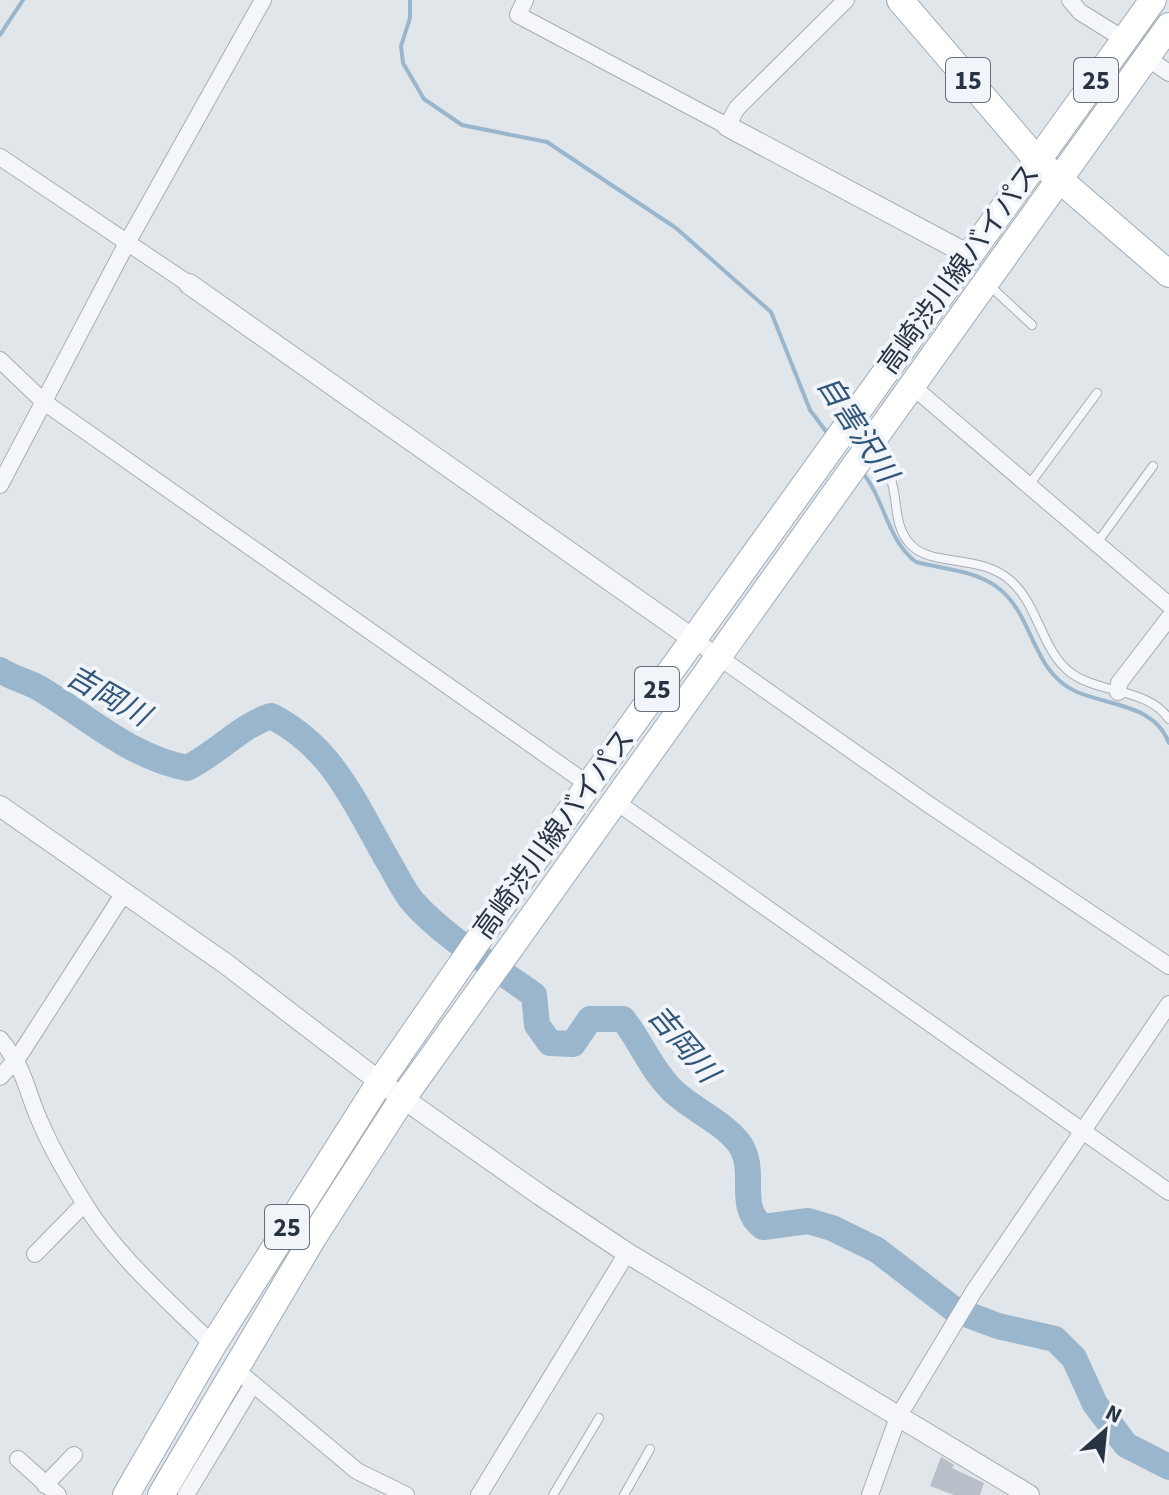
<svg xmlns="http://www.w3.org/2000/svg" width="1169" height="1495" font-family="'Source Sans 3','Noto Sans JP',sans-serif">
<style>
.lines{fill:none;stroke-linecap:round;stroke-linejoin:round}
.stream{stroke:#9ab6cd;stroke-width:4}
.river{stroke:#9ab6cd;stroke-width:26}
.building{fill:#b8bfc9}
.service-casing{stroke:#a6adb6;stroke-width:10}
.minor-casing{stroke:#a6adb6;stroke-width:18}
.tertiary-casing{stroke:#a6adb6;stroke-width:22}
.primary-casing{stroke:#a0abb7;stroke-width:28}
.service{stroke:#f4f6f9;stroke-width:8}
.minor{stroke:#f4f6f9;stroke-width:16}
.tertiary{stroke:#f4f6f9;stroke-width:20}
.primary{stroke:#fff;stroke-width:26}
.labels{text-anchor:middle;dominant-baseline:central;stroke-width:8;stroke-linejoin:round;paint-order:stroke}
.shield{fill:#f1f4f8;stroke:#646e7a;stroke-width:2}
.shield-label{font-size:26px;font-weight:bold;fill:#283444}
.street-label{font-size:28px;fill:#283444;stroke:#f1f4f8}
.water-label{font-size:30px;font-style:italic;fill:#30567a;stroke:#f1f4f8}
</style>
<rect width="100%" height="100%" fill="#e1e6eb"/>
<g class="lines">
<g class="stream">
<path d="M410,0V18L401,46L403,63L424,99L462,125L547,142L676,228L771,312L810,410L828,434"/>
<path d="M0,35L23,0"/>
<path d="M861,471C885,498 886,539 916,562C943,569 974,570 997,587C1035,615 1030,671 1077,692C1111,706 1155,705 1169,743"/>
</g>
<path class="river" d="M0,670C12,678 27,681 39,688C88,717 130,757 187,768C216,754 242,725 271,716C333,747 355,804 388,861C396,874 403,890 413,902C446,939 494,966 534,995L537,1025L550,1043L573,1044L590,1019H623C641,1042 651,1069 672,1090C691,1109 722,1121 739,1143C759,1171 735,1206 763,1227L808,1221L832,1228L877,1250L955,1310L998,1326L1055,1339L1074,1358L1095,1404L1126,1445L1169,1467"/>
</g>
<path class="building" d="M941,1457L954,1465L952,1468L984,1483L980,1495H954L930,1486Z"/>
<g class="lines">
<defs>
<g id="service">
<path d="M990,286L1032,325"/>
<path d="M872,450C907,482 886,517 910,544C932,568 980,553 1011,581C1039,606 1041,650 1071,673C1100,694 1148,688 1169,719"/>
<path d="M1029,485L1097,393"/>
<path d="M1097,543L1153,466"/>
<path d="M553,1495L599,1418"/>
<path d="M624,1495L650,1449"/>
</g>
<g id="minor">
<path d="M525,0L518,15L727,126L737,108L846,0"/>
<path d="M1070,0L1080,12L1125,40"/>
<path d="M1147,58L1169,73"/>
<path d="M0,157L189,284"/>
<path d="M0,360L44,402L589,785"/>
<path d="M912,386L1169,605"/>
<path d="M0,485L127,243L263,0"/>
<path d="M693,639L928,804L1169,966"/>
<path d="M1118,692L1119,683L1169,618"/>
<path d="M615,801L1169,1192"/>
<path d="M0,1039C28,1073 25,1090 42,1126C53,1151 68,1177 83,1201C115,1255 169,1301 213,1345"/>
<path d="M0,1077L17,1059L124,893"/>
<path d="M35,1254L84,1204"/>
<path d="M253,1384L357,1471L406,1495"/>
<path d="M18,1459L58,1495"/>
<path d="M45,1485L74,1455"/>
<path d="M186,1495L253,1384L246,1378"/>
<path d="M479,1495L627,1253"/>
<path d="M870,1495L898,1417L974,1291L1169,1004"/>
</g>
<g id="tertiary">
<path d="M727,126L969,255"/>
<path d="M189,284L693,639"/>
<path d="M0,806L226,964L380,1082L540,1195L627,1253L1029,1495"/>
</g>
<g id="primary">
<path d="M900,0L1037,160L1169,274"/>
<path d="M126,1495L213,1345L380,1082L494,917L1153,0"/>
<path d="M161,1495L313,1238L403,1098L1169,26"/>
</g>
</defs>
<use href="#service" class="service-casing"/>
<use href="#minor" class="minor-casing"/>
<use href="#tertiary" class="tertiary-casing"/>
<use href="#primary" class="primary-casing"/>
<use href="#service" class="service"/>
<use href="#minor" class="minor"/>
<use href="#tertiary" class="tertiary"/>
<use href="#primary" class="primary"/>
</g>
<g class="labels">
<g class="shield">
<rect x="946" y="58" width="44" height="44" rx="6"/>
<rect x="1074" y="58" width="44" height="44" rx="6"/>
<rect x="635" y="667" width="44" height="44" rx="6"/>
<rect x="265" y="1205" width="44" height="44" rx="6"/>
</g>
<g class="shield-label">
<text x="968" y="80">15</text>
<text x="1096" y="80">25</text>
<text x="657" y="689">25</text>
<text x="287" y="1227">25</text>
</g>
<g class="street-label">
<text transform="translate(959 269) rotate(-54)">高崎渋川線バイパス</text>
<text transform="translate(554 834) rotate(-54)">高崎渋川線バイパス</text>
</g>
<g class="water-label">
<text transform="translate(857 429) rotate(57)">自害沢川</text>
<text transform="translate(108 696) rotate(30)">吉岡川</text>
<text transform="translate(683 1044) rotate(50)">吉岡川</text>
</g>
</g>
<g transform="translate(1105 1431) rotate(27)" stroke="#f1f4f8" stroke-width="6" paint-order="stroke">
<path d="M0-6L14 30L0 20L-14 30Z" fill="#283444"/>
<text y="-12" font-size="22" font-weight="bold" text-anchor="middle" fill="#283444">N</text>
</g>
</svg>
